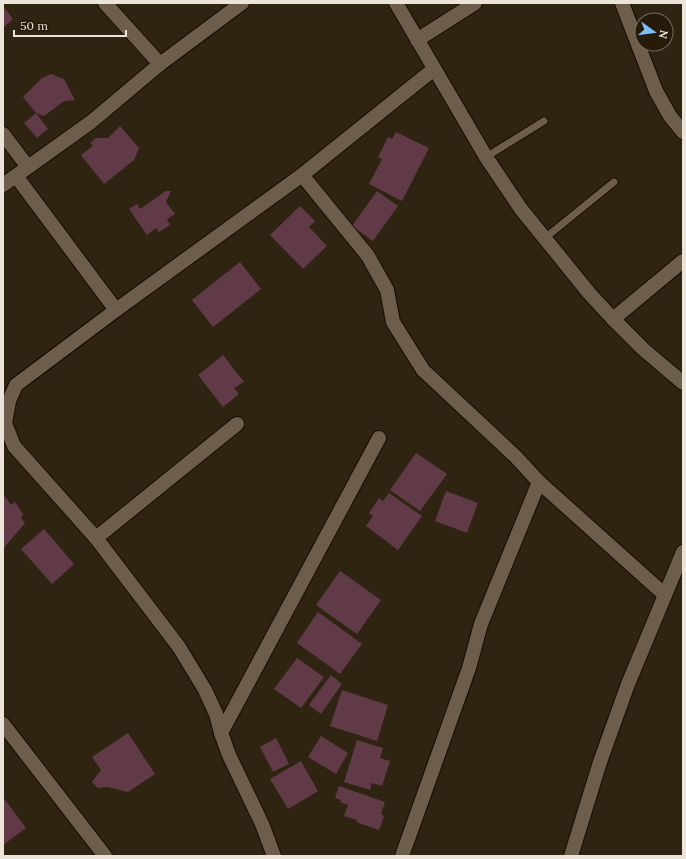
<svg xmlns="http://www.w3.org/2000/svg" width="686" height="859" font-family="Lora,serif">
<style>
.building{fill:#603b47}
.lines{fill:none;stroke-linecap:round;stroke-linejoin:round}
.service-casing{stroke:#170c00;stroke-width:9}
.minor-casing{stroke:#170c00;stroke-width:16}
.service{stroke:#6c5e4a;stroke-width:7}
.minor{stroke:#6c5e4a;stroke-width:14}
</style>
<rect width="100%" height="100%" fill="#2f2311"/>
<g class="building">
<path d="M3,6L13,19L3,28Z"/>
<path d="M51,74L64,79L75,100L64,101L44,116L36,113L48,129L37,138L24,123L36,113L23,97L42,78Z"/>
<path d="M120,126L139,148L134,160L104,184L81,155L93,146L90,143L96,138H108Z"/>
<path d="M396,132L429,148L402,201L369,184L382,159L378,157L388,137L392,139Z"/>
<path d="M166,191H171L166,202L175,214L167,219L170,225L159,232L156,228L147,235L129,209L137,204L140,209Z"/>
<path d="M377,191L398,206L373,241L352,226Z"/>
<path d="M300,206L315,221L309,227L327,246L303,269L270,235Z"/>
<path d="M240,262L261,289L213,327L192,300Z"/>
<path d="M223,355L244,382L234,388L239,394L223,407L198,375Z"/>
<path d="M416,453L447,474L420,511L390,490Z"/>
<path d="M446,491L478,503L467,533L435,521Z"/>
<path d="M389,493L422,516L398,550L366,526L373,516L369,513L379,498L383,501Z"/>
<path d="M3,494L11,505L15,502L23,514L21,518L25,523L3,549Z"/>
<path d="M44,529L74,564L52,584L21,549Z"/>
<path d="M340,571L381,600L357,634L316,605Z"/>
<path d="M318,612L362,644L340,674L297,643Z"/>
<path d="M297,658L324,677L301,708L274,689Z"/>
<path d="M331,675L342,684L321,714L309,705Z"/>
<path d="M342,690L388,705L377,741L330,726Z"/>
<path d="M128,733L155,774L128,792L108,787L98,788L92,782L101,770L92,757Z"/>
<path d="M321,736L348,753L336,774L308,757Z"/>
<path d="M276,738L289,764L273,772L260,747Z"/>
<path d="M357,740L383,748L380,758L390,761L382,786L372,783L370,790L344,782Z"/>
<path d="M301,761L318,791L288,809L270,779Z"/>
<path d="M339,786L385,802L381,814L384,816L379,830L356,822L357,820L344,816L348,805L340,802L341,800L335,798Z"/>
<path d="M3,797L26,828L3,845Z"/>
</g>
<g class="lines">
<defs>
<g id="service">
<path d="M486,157L544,121"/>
<path d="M545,238L614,182"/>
</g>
<g id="minor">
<path d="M105,3L160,64"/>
<path d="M396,3L486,157L521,209L589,293L613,319L643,349L683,383"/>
<path d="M622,3L656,91L670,116L683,132"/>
<path d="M417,40L475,3"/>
<path d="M3,134L28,167"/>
<path d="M302,175L368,256L387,290L393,322L423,370L516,457L539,482L665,595"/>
<path d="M16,176L116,310"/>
<path d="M3,185L91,122L160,64L242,3"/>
<path d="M613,319L683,261"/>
<path d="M96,538L237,424"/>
<path d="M3,724L105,856"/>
<path d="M221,733L379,438"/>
<path d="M274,856L262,824L229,755L221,733L216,714L205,690L179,647L96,538L14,446L5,423L9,401L16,385L116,310L302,175L434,69"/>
<path d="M402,856L469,668L481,624L539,482"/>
<path d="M571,856L600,762L628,684L683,552"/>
</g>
</defs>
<use href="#service" class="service-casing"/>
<use href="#minor" class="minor-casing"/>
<use href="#service" class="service"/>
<use href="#minor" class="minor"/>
</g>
<rect width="686" height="859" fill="none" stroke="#ece4d9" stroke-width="8"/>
<g transform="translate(654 32) rotate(104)"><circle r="19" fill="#261a08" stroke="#756b5c"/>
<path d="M0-3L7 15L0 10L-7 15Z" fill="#7dbef9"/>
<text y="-6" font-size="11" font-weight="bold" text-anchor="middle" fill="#ece4d9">N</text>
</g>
<path d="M14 30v6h112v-6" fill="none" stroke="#ece4d9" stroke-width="2"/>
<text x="20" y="30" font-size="12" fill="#ece4d9" stroke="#261a08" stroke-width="3" paint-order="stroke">50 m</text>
</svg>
